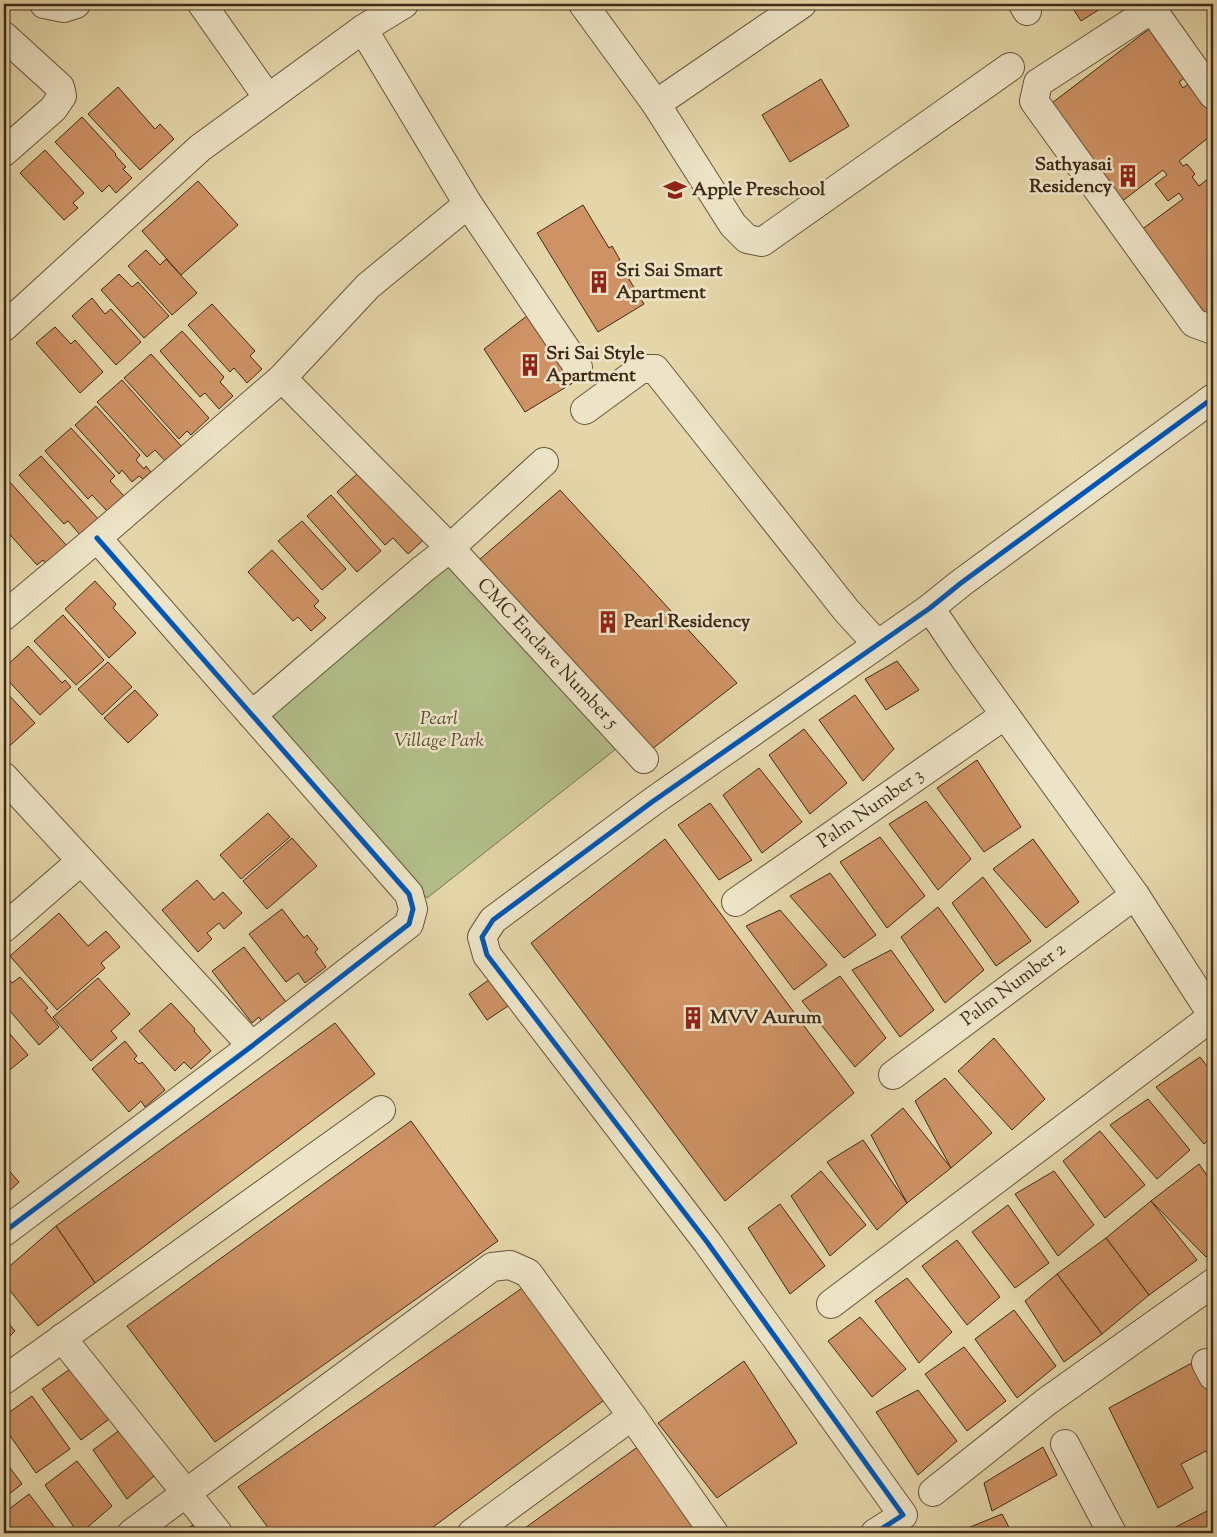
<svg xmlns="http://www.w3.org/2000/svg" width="1217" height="1537" font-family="'Sorts Mill Goudy',serif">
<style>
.green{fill:#b2be89;stroke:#787450}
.building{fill:#ce9264;stroke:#3f2a18}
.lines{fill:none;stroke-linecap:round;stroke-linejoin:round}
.minor-casing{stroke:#68553c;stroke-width:30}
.minor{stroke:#ede4c7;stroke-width:28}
.cycleway-casing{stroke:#ede4c7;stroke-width:8}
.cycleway{stroke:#0057b8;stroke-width:5}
.labels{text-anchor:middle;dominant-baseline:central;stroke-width:5;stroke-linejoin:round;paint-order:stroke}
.poi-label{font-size:19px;font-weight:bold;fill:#3f2a18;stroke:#ede4c7;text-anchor:start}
.street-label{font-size:19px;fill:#3f2a18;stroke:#ede4c7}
.park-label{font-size:19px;font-style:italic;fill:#56482f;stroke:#ede4c7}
</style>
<rect width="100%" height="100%" fill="#e4d6a9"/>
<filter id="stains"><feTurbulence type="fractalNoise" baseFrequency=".004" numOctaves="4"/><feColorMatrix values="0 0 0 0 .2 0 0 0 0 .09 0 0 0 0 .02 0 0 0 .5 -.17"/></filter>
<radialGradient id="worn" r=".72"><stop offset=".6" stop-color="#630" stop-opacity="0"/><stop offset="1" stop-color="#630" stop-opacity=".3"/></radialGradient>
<path class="green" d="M449,566L616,749L427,898L272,715Z"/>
<g class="building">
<path d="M1070,4H1108L1081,21Z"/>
<path d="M1149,29L1163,47L1189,74L1179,82L1183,88L1193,80L1213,107L1211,110L1213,114V134L1179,161L1183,166L1187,164L1195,174L1192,177L1199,186L1213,175V321L1212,322L1141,230L1183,199L1179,193L1168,201L1155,184L1167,175L1163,170L1121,202L1048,106Z"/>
<path d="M821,79L849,126L790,162L762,115Z"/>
<path d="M118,87L155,129L160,124L174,139L140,170L88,114Z"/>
<path d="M82,117L116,154L115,155L126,167L123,169L132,178L116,193L109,185L102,192L55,142Z"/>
<path d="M45,150L84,193L73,203L78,208L64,220L20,173Z"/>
<path d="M198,181L238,225L181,275L142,231Z"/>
<path d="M583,205L609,248L612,246L620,260L618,261L644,304L598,332L537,233Z"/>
<path d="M146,250L160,265L166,259L197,293L172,315L128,266Z"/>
<path d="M119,274L132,287L138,282L169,316L144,338L101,290Z"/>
<path d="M92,298L105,314L111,309L141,342L116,365L72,316Z"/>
<path d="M212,304L255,351L250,356L262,369L247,383L234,368L230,372L188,325Z"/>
<path d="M532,312L576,381L525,412L484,349Z"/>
<path d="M55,327L71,344L75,340L103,372L80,393L36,343Z"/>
<path d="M182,331L224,377L220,382L233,396L219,409L205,393L200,397L160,351Z"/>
<path d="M151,354L209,418L191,435L187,431L179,439L124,378Z"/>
<path d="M122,380L182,447L166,462L155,450L147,457L97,402Z"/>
<path d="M96,406L140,455L136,460L144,469L146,466L151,472L143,479L139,476L132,482L122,470L119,474L75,425Z"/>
<path d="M71,428L115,476L110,481L125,497L108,512L92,495L88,499L45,451Z"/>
<path d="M41,456L100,521L82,537L68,521L64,524L19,475Z"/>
<path d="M367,465L430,534L408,554L393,538L385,545L337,492Z"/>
<path d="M9,481L68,547L48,566L43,560L37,565L4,528V486Z"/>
<path d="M560,490L737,683L652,749L479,560Z"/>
<path d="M331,495L381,551L357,572L307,516Z"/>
<path d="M302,521L346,569L322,590L278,541Z"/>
<path d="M272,550L319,601L314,606L326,618L311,631L298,617L293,621L248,572Z"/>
<path d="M95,581L116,604L113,608L136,633L109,658L65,609Z"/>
<path d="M63,615L104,660L76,685L34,641Z"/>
<path d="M28,646L62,683L65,680L71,687L40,715L4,676V668Z"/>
<path d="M897,661L919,690L886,710L865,679Z"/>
<path d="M108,662L132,687L102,715L78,689Z"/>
<path d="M4,690L35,723L5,750L4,749Z"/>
<path d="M135,690L158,715L128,743L104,718Z"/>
<path d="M855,695L894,749L863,781L819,720Z"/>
<path d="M804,729L847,783L810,814L769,755Z"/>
<path d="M977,760L1021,827L984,852L937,788Z"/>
<path d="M759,768L802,822L762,853L723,795Z"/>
<path d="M926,801L971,859L938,890L889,824Z"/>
<path d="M710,803L752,860L719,880L678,825Z"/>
<path d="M268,813L290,837L241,879L220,855Z"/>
<path d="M880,837L925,896L887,928L840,862Z"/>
<path d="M292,838L317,866L267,909L243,881Z"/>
<path d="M665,839L854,1093L725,1201L531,943Z"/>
<path d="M1033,839L1079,902L1046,928L993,869Z"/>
<path d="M830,873L876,935L844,958L790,896Z"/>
<path d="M983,877L1031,941L996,966L952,903Z"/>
<path d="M197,880L214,900L223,892L242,913L224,929L219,923L207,933L212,939L198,952L162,910Z"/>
<path d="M938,907L984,970L945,1003L901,937Z"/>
<path d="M282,909L304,938L307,935L318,949L315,952L326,967L305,983L298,973L286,982L249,934Z"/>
<path d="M780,910L827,965L794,990L746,926Z"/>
<path d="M59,913L88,946L106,931L120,947L101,963L105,968L57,1010L10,956Z"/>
<path d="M244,947L286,1002L288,1000L295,1008L262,1022L259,1017L252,1023L212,971Z"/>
<path d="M891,950L934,1010L900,1037L852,970Z"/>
<path d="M4,973L12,983L20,977L48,1008L45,1010L59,1027L39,1045L4,1004Z"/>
<path d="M840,976L886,1038L855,1067L802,1001Z"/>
<path d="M493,977L511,1004L487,1020L469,994Z"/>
<path d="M98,978L130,1014L111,1031L117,1038L91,1061L53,1017Z"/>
<path d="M171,1003L195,1029L194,1031L211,1051L191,1069L184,1062L175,1071L139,1031Z"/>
<path d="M335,1023L375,1074L95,1283L56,1226Z"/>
<path d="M4,1027L28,1055L6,1073L4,1071Z"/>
<path d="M994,1038L1045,1099L1012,1130L958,1071Z"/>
<path d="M125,1041L137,1056L134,1059L139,1064L142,1062L165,1090L145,1107L141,1101L129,1112L92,1069Z"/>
<path d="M1200,1057L1213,1074V1136L1204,1144L1156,1087Z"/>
<path d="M945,1078L992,1133L951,1168L915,1101Z"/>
<path d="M1148,1099L1190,1150L1157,1179L1110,1125Z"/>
<path d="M903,1108L951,1168L907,1203L871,1135Z"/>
<path d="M411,1121L498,1241L215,1442L127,1326Z"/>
<path d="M1100,1131L1145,1185L1105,1218L1063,1161Z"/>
<path d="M863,1140L907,1203L877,1230L827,1162Z"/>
<path d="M1199,1164L1213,1184V1250L1206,1257L1151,1201Z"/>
<path d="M4,1165L19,1182L4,1196Z"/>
<path d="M821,1171L866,1225L830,1256L791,1196Z"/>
<path d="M1054,1171L1094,1225L1058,1256L1015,1194Z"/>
<path d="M1151,1201L1197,1260L1149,1295L1106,1238Z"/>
<path d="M780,1204L825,1266L790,1294L748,1228Z"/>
<path d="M1008,1205L1049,1263L1015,1288L972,1232Z"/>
<path d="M56,1226L95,1283L38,1326L4,1283V1271Z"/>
<path d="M1106,1238L1149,1295L1102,1334L1057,1274Z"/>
<path d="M957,1240L1000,1297L967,1325L922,1266Z"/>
<path d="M1057,1274L1102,1334L1064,1362L1025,1301Z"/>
<path d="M907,1278L952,1332L919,1363L875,1301Z"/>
<path d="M525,1286L607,1398L425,1533H272L238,1487Z"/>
<path d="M1014,1310L1056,1366L1017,1398L975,1339Z"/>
<path d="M860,1317L906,1369L872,1397L828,1341Z"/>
<path d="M4,1318L15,1331L4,1342Z"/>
<path d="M964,1347L1006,1401L967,1431L925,1374Z"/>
<path d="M1201,1358L1213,1382V1465L1206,1451L1181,1464L1193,1488L1158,1508L1109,1408Z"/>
<path d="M744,1361L797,1443L717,1498L658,1423Z"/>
<path d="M77,1364L116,1414L81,1440L42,1389Z"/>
<path d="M918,1390L957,1441L918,1475L876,1412Z"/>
<path d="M32,1396L70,1449L36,1473L4,1427V1416Z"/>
<path d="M125,1426L160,1471L127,1499L93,1450Z"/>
<path d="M639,1446L700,1533H518Z"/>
<path d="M1043,1447L1057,1475L992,1511L984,1483Z"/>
<path d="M4,1460L22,1484L4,1498Z"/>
<path d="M77,1461L112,1506L81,1533H78L45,1485Z"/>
<path d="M29,1494L59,1533H4V1513Z"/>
<path d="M1213,1508V1533H1164Z"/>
<path d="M1002,1514L1012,1533H965L963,1530Z"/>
<path d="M198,1521L207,1533H182Z"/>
</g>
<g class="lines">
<defs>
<g id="minor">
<path d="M44,4L64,8L76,4"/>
<path d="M202,4L268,98"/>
<path d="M583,4L656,104L733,225L747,239L762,242L1010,67"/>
<path d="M1023,4L1027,11"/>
<path d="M4,36L60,87L62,96L53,109L4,152"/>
<path d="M1213,95L1152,9L1038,83L1034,101L1194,323L1213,330"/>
<path d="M656,104L802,4"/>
<path d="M468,204L578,367"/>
<path d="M4,327L200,148L363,29"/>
<path d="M282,378L450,548L644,759"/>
<path d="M585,410L641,369H655L846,610L877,644"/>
<path d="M930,608L964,658L1135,895L1213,1016"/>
<path d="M4,616L97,538L282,378L368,286L468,204L363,29L404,4"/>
<path d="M252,715L423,569L450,548L544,462"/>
<path d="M4,777L252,1046"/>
<path d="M736,902L1005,715"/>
<path d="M4,928L81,861"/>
<path d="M893,1075L1135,895"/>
<path d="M4,1232L252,1046L409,924L413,909L409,894L97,538"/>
<path d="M831,1304L1213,1016"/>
<path d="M62,1338L218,1533"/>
<path d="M1206,1363L1213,1376"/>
<path d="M4,1380L381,1110"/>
<path d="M1065,1444L1112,1533"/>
<path d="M933,1492L1046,1402L1213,1283"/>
<path d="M132,1533L492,1267L510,1265L528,1273L632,1416L714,1533"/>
<path d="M472,1533L632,1416"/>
<path d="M875,1533L903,1515L707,1242L487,955L482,937L493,920L652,802L930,608L961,583L1213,398"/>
</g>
</defs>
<use href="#minor" class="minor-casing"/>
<use href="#minor" class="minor"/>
<defs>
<g id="cycleway">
<path d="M4,1232L252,1046L409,924L413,909L409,894L97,538"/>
<path d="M875,1533L903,1515L707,1242L487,955L482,937L493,920L652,802L930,608L961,583L1213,398"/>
</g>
</defs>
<use href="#cycleway" class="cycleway-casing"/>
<use href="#cycleway" class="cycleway"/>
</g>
<defs>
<symbol id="building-bare" viewBox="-9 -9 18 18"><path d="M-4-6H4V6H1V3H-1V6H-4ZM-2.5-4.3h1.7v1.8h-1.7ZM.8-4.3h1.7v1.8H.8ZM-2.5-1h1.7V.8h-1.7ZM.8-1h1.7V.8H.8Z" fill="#8f2418" stroke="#ede4c7" stroke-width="2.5" paint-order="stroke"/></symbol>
<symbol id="school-bare" viewBox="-9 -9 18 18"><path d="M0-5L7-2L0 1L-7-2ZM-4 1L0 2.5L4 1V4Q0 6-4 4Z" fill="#8f2418" stroke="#ede4c7" stroke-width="2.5" paint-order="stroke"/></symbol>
</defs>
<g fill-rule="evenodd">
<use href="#building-bare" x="1112" y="160" width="32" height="32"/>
<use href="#school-bare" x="659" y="174" width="32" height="32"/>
<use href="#building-bare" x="583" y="266" width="32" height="32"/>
<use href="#building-bare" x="514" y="349" width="32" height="32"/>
<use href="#building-bare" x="592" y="606" width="32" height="32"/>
<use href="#building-bare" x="677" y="1002" width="32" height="32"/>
</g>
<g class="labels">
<g class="poi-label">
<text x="1112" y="165" text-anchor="end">Sathyasai<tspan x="1112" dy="22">Residency</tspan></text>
<text x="692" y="190">Apple Preschool</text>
<text x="616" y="271">Sri Sai Smart<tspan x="616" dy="22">Apartment</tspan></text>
<text x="546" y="354">Sri Sai Style<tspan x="546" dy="22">Apartment</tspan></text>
<text x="624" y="622">Pearl Residency</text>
<text x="710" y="1018">MVV Aurum</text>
</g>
<g class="street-label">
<text transform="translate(547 654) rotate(47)">CMC Enclave Number 5</text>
<text transform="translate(871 809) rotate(-35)">Palm Number 3</text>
<text transform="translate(1014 985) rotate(-37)">Palm Number 2</text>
</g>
<g class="park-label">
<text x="439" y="719">Pearl<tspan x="439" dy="22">Village Park</tspan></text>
</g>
</g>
<rect width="1217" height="1537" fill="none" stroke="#e4d6a9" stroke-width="20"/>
<rect x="5" y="5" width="1207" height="1527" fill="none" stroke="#3f2a18" stroke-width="2.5"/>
<rect x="10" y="10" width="1197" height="1517" fill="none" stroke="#3f2a18"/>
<rect width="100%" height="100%" filter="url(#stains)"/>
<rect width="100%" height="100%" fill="url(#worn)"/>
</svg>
